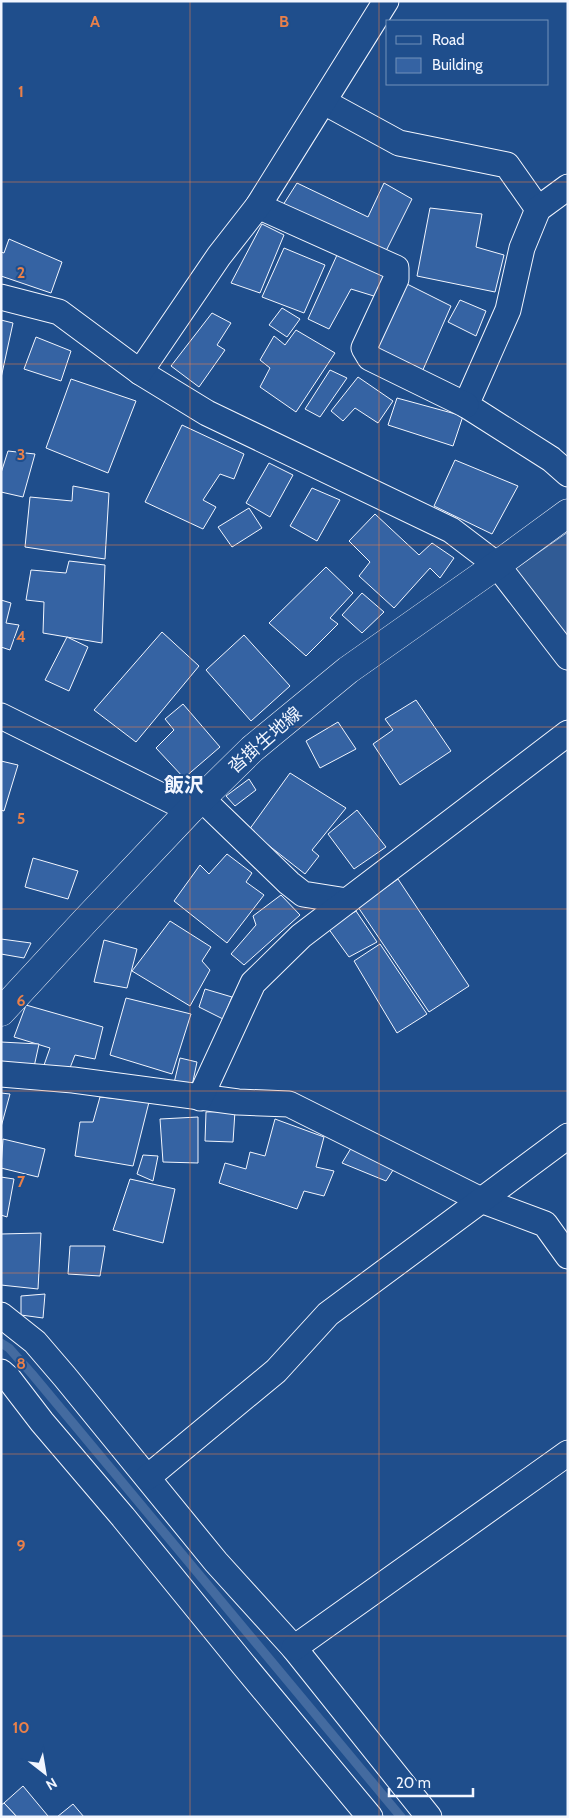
<svg xmlns="http://www.w3.org/2000/svg" width="569" height="1818" font-family="Cabin,'Noto Sans JP',sans-serif">
<style>
.built{fill:#305b95;stroke:#a8bbd7}
.lines{fill:none;stroke-linecap:round;stroke-linejoin:round}
.stream{stroke:#446ba0;stroke-width:9}
.building{fill:#3563a3;stroke:#f2f6ff}
.street-casing{stroke:#f2f6ff;stroke-width:27}
.secondary-casing{stroke:#f2f6ff;stroke-width:29}
.street{stroke:#1f4e8c;stroke-width:25}
.secondary{stroke:#1f4e8c;stroke-width:28}
.grid{fill:none;stroke:#ea8049;stroke-width:1;stroke-opacity:0.55}
.labels{text-anchor:middle;dominant-baseline:central;stroke-width:4;stroke-linejoin:round;paint-order:stroke}
.street-label{font-size:18px;fill:#f2f6ff;stroke:#1f4e8c}
.quarter-label{font-size:20px;font-weight:bold;fill:#f2f6ff;stroke:#1f4e8c}
.grid-label{font-size:16px;text-anchor:middle;font-weight:bold;fill:#ea8049;stroke:#1f4e8c;stroke-width:4;stroke-linejoin:round;paint-order:stroke}
</style>
<rect width="100%" height="100%" fill="#1f4e8c"/>
<path class="built" d="M568,532V638L515,569Z"/>
<g class="lines">
<path class="stream" d="M1,1343L9,1348L32,1374L401,1817"/>
</g>
<g class="building">
<path d="M297,183L368,217L384,183L412,199L386,251L283,205Z"/>
<path d="M430,208L482,214L476,247L504,255L495,292L417,276Z"/>
<path d="M262,224L284,235L260,293L231,283Z"/>
<path d="M9,239L62,262L51,293L1,276V252L4,253Z"/>
<path d="M284,248L325,265L304,313L262,297Z"/>
<path d="M337,255L387,274L377,297L351,289L329,329L308,319Z"/>
<path d="M407,284L451,306L422,372L376,349Z"/>
<path d="M460,300L486,311L476,336L448,322Z"/>
<path d="M282,308L300,319L287,337L269,325Z"/>
<path d="M212,313L231,323L217,345L225,350L199,387L171,366Z"/>
<path d="M1,320L13,323L1,378Z"/>
<path d="M296,330L335,353L296,412L260,387L270,368L260,360L274,336L285,345Z"/>
<path d="M36,337L71,351L61,381L24,369Z"/>
<path d="M330,370L347,378L320,417L305,409Z"/>
<path d="M358,377L393,401L378,423L355,408L343,421L331,411Z"/>
<path d="M71,379L136,401L108,473L46,448Z"/>
<path d="M397,398L463,416L453,446L388,425Z"/>
<path d="M182,425L244,454L234,479L220,474L203,500L216,507L203,529L145,502Z"/>
<path d="M8,451L35,454L23,497L1,492V473Z"/>
<path d="M455,460L518,486L492,534L434,506Z"/>
<path d="M269,463L293,475L270,517L246,503Z"/>
<path d="M73,486L109,493L105,559L25,547L30,497L72,501Z"/>
<path d="M312,488L340,500L317,541L290,526Z"/>
<path d="M249,508L262,528L232,547L218,527Z"/>
<path d="M375,514L419,555L432,543L454,558L440,578L430,568L394,608L359,576L370,562L349,541Z"/>
<path d="M69,561L105,565L102,643L43,633L44,602L26,600L31,570L66,573Z"/>
<path d="M326,567L353,593L330,618L338,624L306,656L269,623Z"/>
<path d="M362,593L384,612L362,633L342,615Z"/>
<path d="M1,600L11,603L6,623L19,625L10,650L1,647Z"/>
<path d="M162,632L199,666L136,742L94,710Z"/>
<path d="M244,635L290,686L251,721L206,670Z"/>
<path d="M67,637L88,647L69,691L45,680Z"/>
<path d="M416,700L451,751L400,785L373,744L393,730L385,719Z"/>
<path d="M183,704L220,747L184,778L156,748L174,730L165,719Z"/>
<path d="M338,722L356,749L320,768L306,741Z"/>
<path d="M1,761L18,765L4,811L1,810Z"/>
<path d="M290,773L346,808L312,850L319,856L305,874L249,830Z"/>
<path d="M249,779L256,790L235,806L226,796Z"/>
<path d="M357,810L386,847L354,869L328,834Z"/>
<path d="M227,854L252,873L246,882L264,895L227,943L174,901L200,865L209,874Z"/>
<path d="M33,858L78,871L68,899L25,887Z"/>
<path d="M398,879L469,986L429,1012L358,907Z"/>
<path d="M281,895L300,915L244,965L231,954L256,925L253,916Z"/>
<path d="M356,911L377,942L349,957L328,928Z"/>
<path d="M170,921L211,947L202,961L210,970L190,1006L132,971Z"/>
<path d="M1,939L31,943L24,958L1,954Z"/>
<path d="M104,940L137,949L127,988L94,982Z"/>
<path d="M380,944L427,1014L397,1033L354,961Z"/>
<path d="M205,989L232,997L223,1019L199,1007Z"/>
<path d="M126,998L191,1014L172,1074L110,1055Z"/>
<path d="M26,1005L103,1027L95,1059L75,1055L68,1073L43,1068L50,1048L14,1037Z"/>
<path d="M1,1042L39,1044L34,1067L1,1063Z"/>
<path d="M180,1058L197,1062L192,1086L174,1083Z"/>
<path d="M1,1093L10,1094L1,1127Z"/>
<path d="M100,1097L149,1102L133,1166L75,1156L80,1122H93Z"/>
<path d="M235,1111L233,1142L205,1141L206,1112Z"/>
<path d="M198,1117V1163L163,1162L160,1119Z"/>
<path d="M275,1119L324,1137L316,1167L334,1171L324,1196L304,1191L297,1209L219,1183L225,1163L246,1169L250,1152L265,1156Z"/>
<path d="M3,1139L45,1149L38,1177L1,1168Z"/>
<path d="M353,1145L395,1167L386,1181L342,1163Z"/>
<path d="M143,1155L158,1156L153,1181L137,1174Z"/>
<path d="M1,1177L14,1179L7,1217L1,1215Z"/>
<path d="M130,1179L175,1189L163,1243L113,1230Z"/>
<path d="M41,1233L38,1289L1,1285V1234Z"/>
<path d="M70,1246H105L100,1276L68,1274Z"/>
<path d="M45,1294L43,1318L21,1315V1296Z"/>
<path d="M23,1786L48,1816V1817H17L4,1803Z"/>
<path d="M4,1803L17,1817H1V1805Z"/>
<path d="M73,1804L84,1817H57Z"/>
</g>
<g class="lines">
<defs>
<g id="street">
<path d="M324,102L399,143L507,165L538,209"/>
<path d="M568,187L538,209L522,248L508,310L466,405L551,459L568,474"/>
<path d="M258,206L396,268V279L364,348L370,358L466,405"/>
<path d="M1,297L59,312L140,372L207,413L451,530L497,565L568,657"/>
<path d="M140,372L219,256L258,206L386,1"/>
<path d="M1,716L190,810"/>
<path d="M201,798L289,883L303,894L347,901"/>
<path d="M1,1074L73,1080L238,1102L289,1104L481,1200L545,1224L568,1256"/>
<path d="M200,1098L253,983L301,936L568,733"/>
<path d="M1,1315L35,1342L65,1377L216,1562L294,1648L429,1817"/>
<path d="M1,1372L9,1379L42,1422L123,1517L242,1663L370,1817"/>
<path d="M148,1477L276,1371L328,1314L568,1136"/>
<path d="M294,1648L568,1453"/>
</g>
<path id="secondary" d="M1,1012L85,921L190,810L252,749L348,670L497,565L568,513"/>
</defs>
<use href="#street" class="street-casing"/>
<use href="#secondary" class="secondary-casing"/>
<use href="#street" class="street"/>
<use href="#secondary" class="secondary"/>
</g>
<path class="grid" d="M190,1V1817M379,1V1817M1,182H568M1,364H568M1,545H568M1,727H568M1,909H568M1,1091H568M1,1273H568M1,1454H568M1,1636H568"/>
<g class="labels">
<g class="street-label">
<text transform="translate(265 740) rotate(-41)">沓掛生地線</text>
</g>
<g class="quarter-label">
<text x="184" y="785">飯沢</text>
</g>
</g>
<g class="grid-label">
<text x="95" y="27">A</text>
<text x="284" y="27">B</text>
<text x="21" y="97">1</text>
<text x="21" y="278">2</text>
<text x="21" y="460">3</text>
<text x="21" y="642">4</text>
<text x="21" y="824">5</text>
<text x="21" y="1006">6</text>
<text x="21" y="1187">7</text>
<text x="21" y="1369">8</text>
<text x="21" y="1551">9</text>
<text x="21" y="1733">10</text>
</g>
<rect width="569" height="1818" fill="none" stroke="#f2f6ff" stroke-width="5"/>
<rect x="386" y="20" width="162" height="65" fill="#1f4e8c" stroke="#7391ba"/>
<rect x="396" y="36" width="25" height="8" fill="#1f4e8c" stroke="#7391ba"/>
<text x="432" y="45" font-size="15" fill="#f2f6ff">Road</text>
<rect x="396" y="58" width="25" height="15" fill="#3563a3" stroke="#7391ba"/>
<text x="432" y="70" font-size="15" fill="#f2f6ff">Building</text>
<g transform="translate(45 1773) rotate(149)" stroke="#1f4e8c" stroke-width="4" paint-order="stroke">
<path d="M0-4L9 19L0 12L-9 19Z" fill="#f2f6ff"/>
<text y="-8" font-size="14" font-weight="bold" text-anchor="middle" fill="#f2f6ff">N</text>
</g>
<path d="M389 1788v8h84v-8" fill="none" stroke="#f2f6ff" stroke-width="2.5"/>
<text x="396" y="1788" font-size="15" fill="#f2f6ff" stroke="#1f4e8c" stroke-width="4" paint-order="stroke">20 m</text>
</svg>
